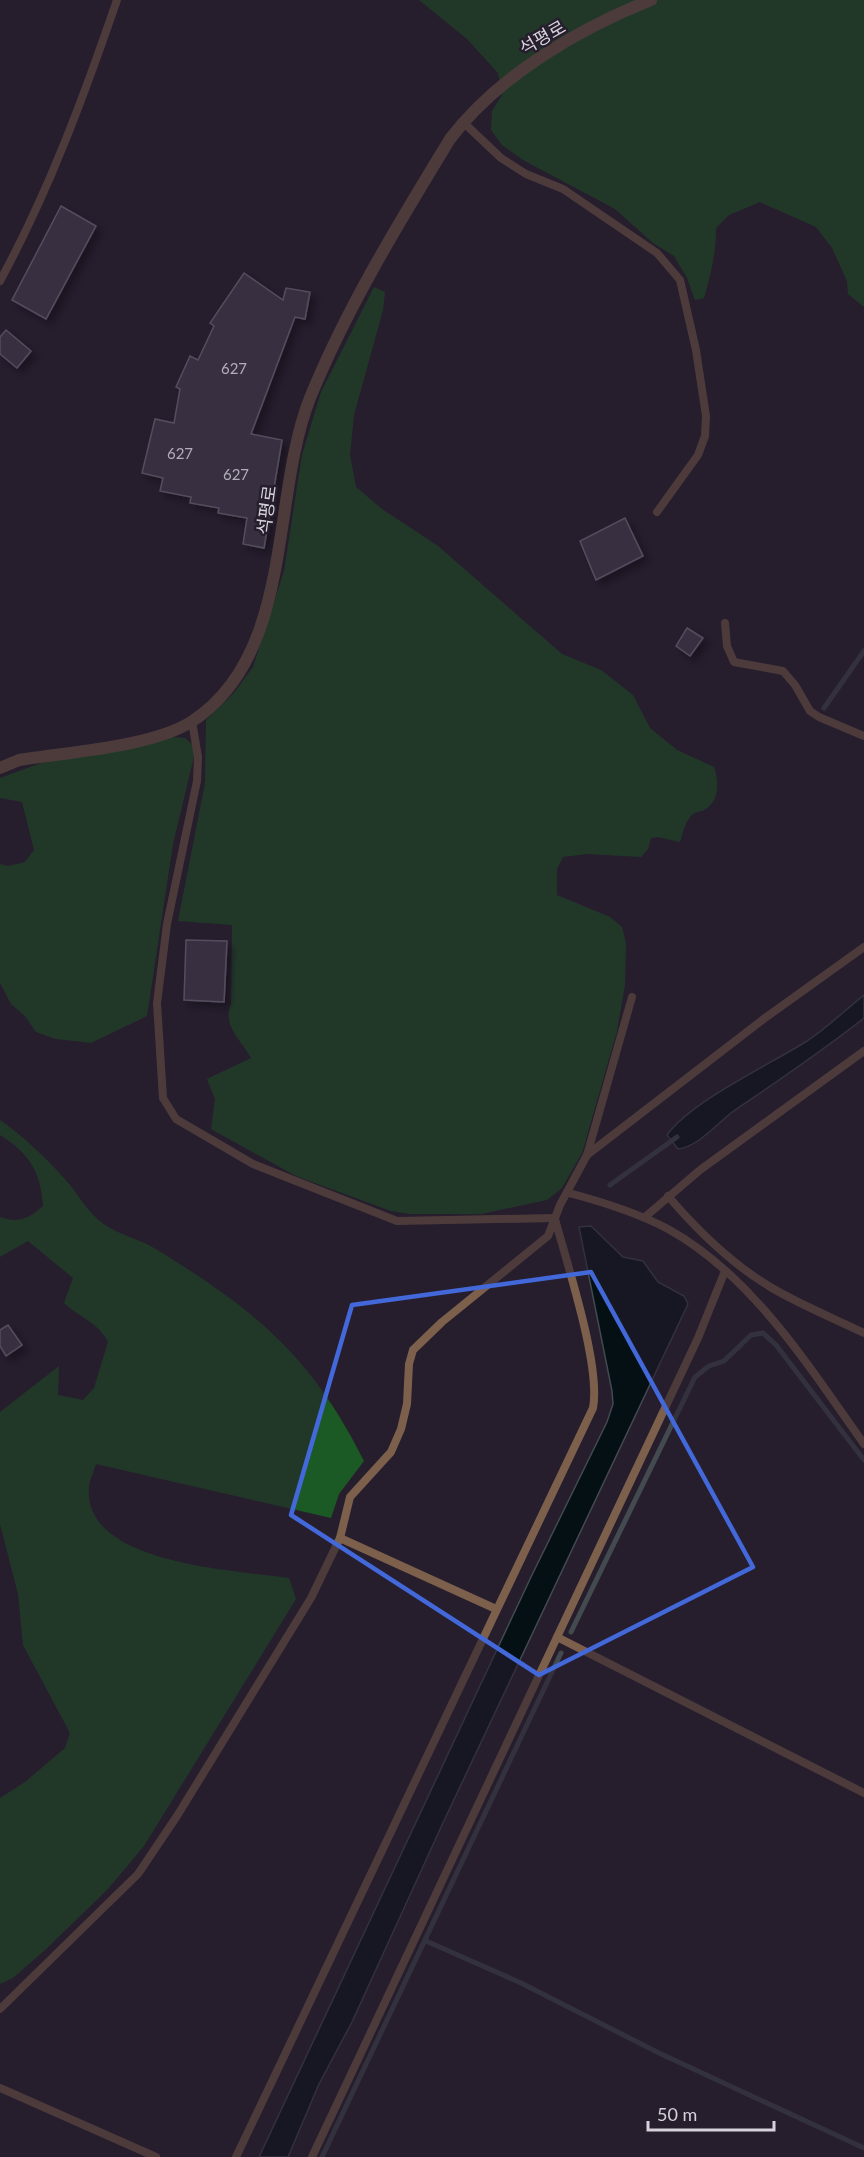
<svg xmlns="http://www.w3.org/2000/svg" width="864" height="2157" font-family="Lato,'Noto Sans KR',sans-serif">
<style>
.forest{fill:#1c5a25}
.water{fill:#041014;stroke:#434a50;stroke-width:1.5}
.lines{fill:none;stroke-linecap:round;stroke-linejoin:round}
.stream{stroke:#434a50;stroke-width:5}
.building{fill:#504758;stroke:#8f8699;stroke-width:1.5;filter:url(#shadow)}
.service{stroke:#7c604c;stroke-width:8}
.minor{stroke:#7c604c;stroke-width:12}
.marked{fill:none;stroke:#4268d9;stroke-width:4.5;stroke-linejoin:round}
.labels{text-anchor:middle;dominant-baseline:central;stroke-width:5;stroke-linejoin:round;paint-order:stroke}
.number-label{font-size:15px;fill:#b4aeba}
.street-label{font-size:18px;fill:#d6d1db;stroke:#261e2d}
</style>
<defs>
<filter id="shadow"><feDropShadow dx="5.5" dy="5.5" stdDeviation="3" flood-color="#0009"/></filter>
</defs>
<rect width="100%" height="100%" fill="#261e2d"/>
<g class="forest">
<path d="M419,0H864V307L848,294L847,281L832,248L816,227L760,202L729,215L716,228C716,253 711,274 704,298L695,300L687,278L674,256L653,243L615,209L523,160L502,145L491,130L492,111L502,95L498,73L467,39Z"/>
<path d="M374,287L385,292L383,310L354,415L350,455L356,487L382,509L438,546L562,654L601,670L633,695L650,728L677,750L714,767C719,781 720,802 704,810C699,813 695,811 691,816C685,822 683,833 680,842L658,837L651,838L648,849L641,857L587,854L563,857L557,869V895L610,917L622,927L626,943L625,985L617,1031L582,1153L562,1188L547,1200L481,1214H410L391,1211L296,1176L211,1129L215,1099L207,1079L251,1058C241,1040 222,1025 231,1004L232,925L178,921L205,783L206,720L233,694L253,667L284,571L302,455L321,392Z"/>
<path d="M168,737L185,738L196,748L173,844L147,1016L91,1043L56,1039L36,1032L25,1016L11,1004L0,983V864L8,866L25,862L34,850L22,802L0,798V778L41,763Z"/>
<path d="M0,1120C23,1136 45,1157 64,1178C78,1193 86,1212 105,1225C120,1235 139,1239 154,1248C254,1309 311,1355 364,1461L339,1494L331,1518L96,1464C94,1471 90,1479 89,1486C81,1565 237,1570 289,1578L296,1599L144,1846L108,1889L45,1950L13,1978L0,1984V1798L25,1782L65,1748L70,1733L23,1645L18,1594L0,1524V1412L59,1366L58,1395L83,1400L94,1388L108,1342C99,1323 79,1317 64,1303L73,1278L28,1241L0,1257V1217C18,1224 30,1218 43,1206C41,1172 29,1153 0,1135Z"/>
</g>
<g class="water">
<path d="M864,995V1018C821,1052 776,1082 731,1113C716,1125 697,1147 678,1149L667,1135C691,1101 769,1065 807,1041C827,1028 845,1010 864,995Z"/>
<path d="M591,1226L623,1257L643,1261L658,1282L684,1296L688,1304L442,1825L352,2022L319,2084L288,2157H259L531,1577L607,1422L613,1404L612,1391L579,1227Z"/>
</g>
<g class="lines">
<g class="stream">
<path d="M824,708L864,651"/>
<path d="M610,1185L677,1137"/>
<path d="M571,1632L695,1377L709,1366L724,1361L751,1335L763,1333L776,1345L864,1460"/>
<path d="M426,1941L519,1982L659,2053L864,2148"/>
<path d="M322,2157L561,1653"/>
</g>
</g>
<g class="building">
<path d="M61,206L96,226L46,319L12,300Z"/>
<path d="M244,273L283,300L286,288L310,292L305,319L295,317L251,434L282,440L264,548L243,544L247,518L218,513L219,508L190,503L191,497L160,491L163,478L142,473L155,419L174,423L180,389L176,387L190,356L198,360L214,326L210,323Z"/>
<path d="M6,330L31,351L17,368L0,354V337Z"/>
<path d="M625,518L643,556L596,580L580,541Z"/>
<path d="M687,628L703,638L690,656L676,646Z"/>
<path d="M186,940L227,941L224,1002L184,1000Z"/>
<path d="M8,1325L22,1345L6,1356L0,1346V1330Z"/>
</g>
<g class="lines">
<g class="service">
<path d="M463,122L501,158L526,174L563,189L657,253L680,280L696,350L706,416L705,436L698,455L657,512"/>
<path d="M0,281C49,191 84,96 117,0"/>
<path d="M725,623L727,646L734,662L783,671L795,685L810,711L819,717L864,736"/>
<path d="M192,721L198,757L197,781L167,924L157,1003L163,1098L176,1119L253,1164L397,1221L555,1218"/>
<path d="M587,1155L632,997"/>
<path d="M569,1193C603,1202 636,1212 668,1229C753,1276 809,1367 864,1444"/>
<path d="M668,1196C697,1230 733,1265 772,1288C801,1305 833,1318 864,1333"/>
<path d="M645,1217L700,1170L864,1051"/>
<path d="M340,1538L496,1609"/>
<path d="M557,1637L864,1793"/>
<path d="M0,2009L138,1874L177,1816L311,1598L340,1538L350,1497L391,1452L401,1429L407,1404L409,1364L413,1350L442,1322L548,1236L560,1205L587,1155L765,1018L864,947"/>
<path d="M0,2088L156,2157"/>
<path d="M236,2157L593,1408C601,1366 567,1264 555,1219"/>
<path d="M312,2157L698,1338L725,1271"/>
</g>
<path class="minor" d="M0,768L19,760C67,752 151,747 191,722C295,655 270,499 310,398C347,307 399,223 450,139C498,76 578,29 651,0"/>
</g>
<path d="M0 0H864V2157H0ZM591,1272L753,1567L539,1675L291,1515L352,1305Z" fill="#261e2d" fill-opacity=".55" fill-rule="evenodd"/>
<path class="marked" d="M591,1272L753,1567L539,1675L291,1515L352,1305Z"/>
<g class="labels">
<g class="number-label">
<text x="234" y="368">627</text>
<text x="180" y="453">627</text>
<text x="236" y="474">627</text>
</g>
<g class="street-label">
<text transform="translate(542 37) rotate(-30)">석평로</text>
<text transform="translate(266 510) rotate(-82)">석평로</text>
</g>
</g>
<path d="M648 2121v9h126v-9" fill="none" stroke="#d6d1db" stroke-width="3"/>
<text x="657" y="2121" font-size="18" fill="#d6d1db" stroke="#261e2d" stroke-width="4.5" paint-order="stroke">50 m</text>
</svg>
